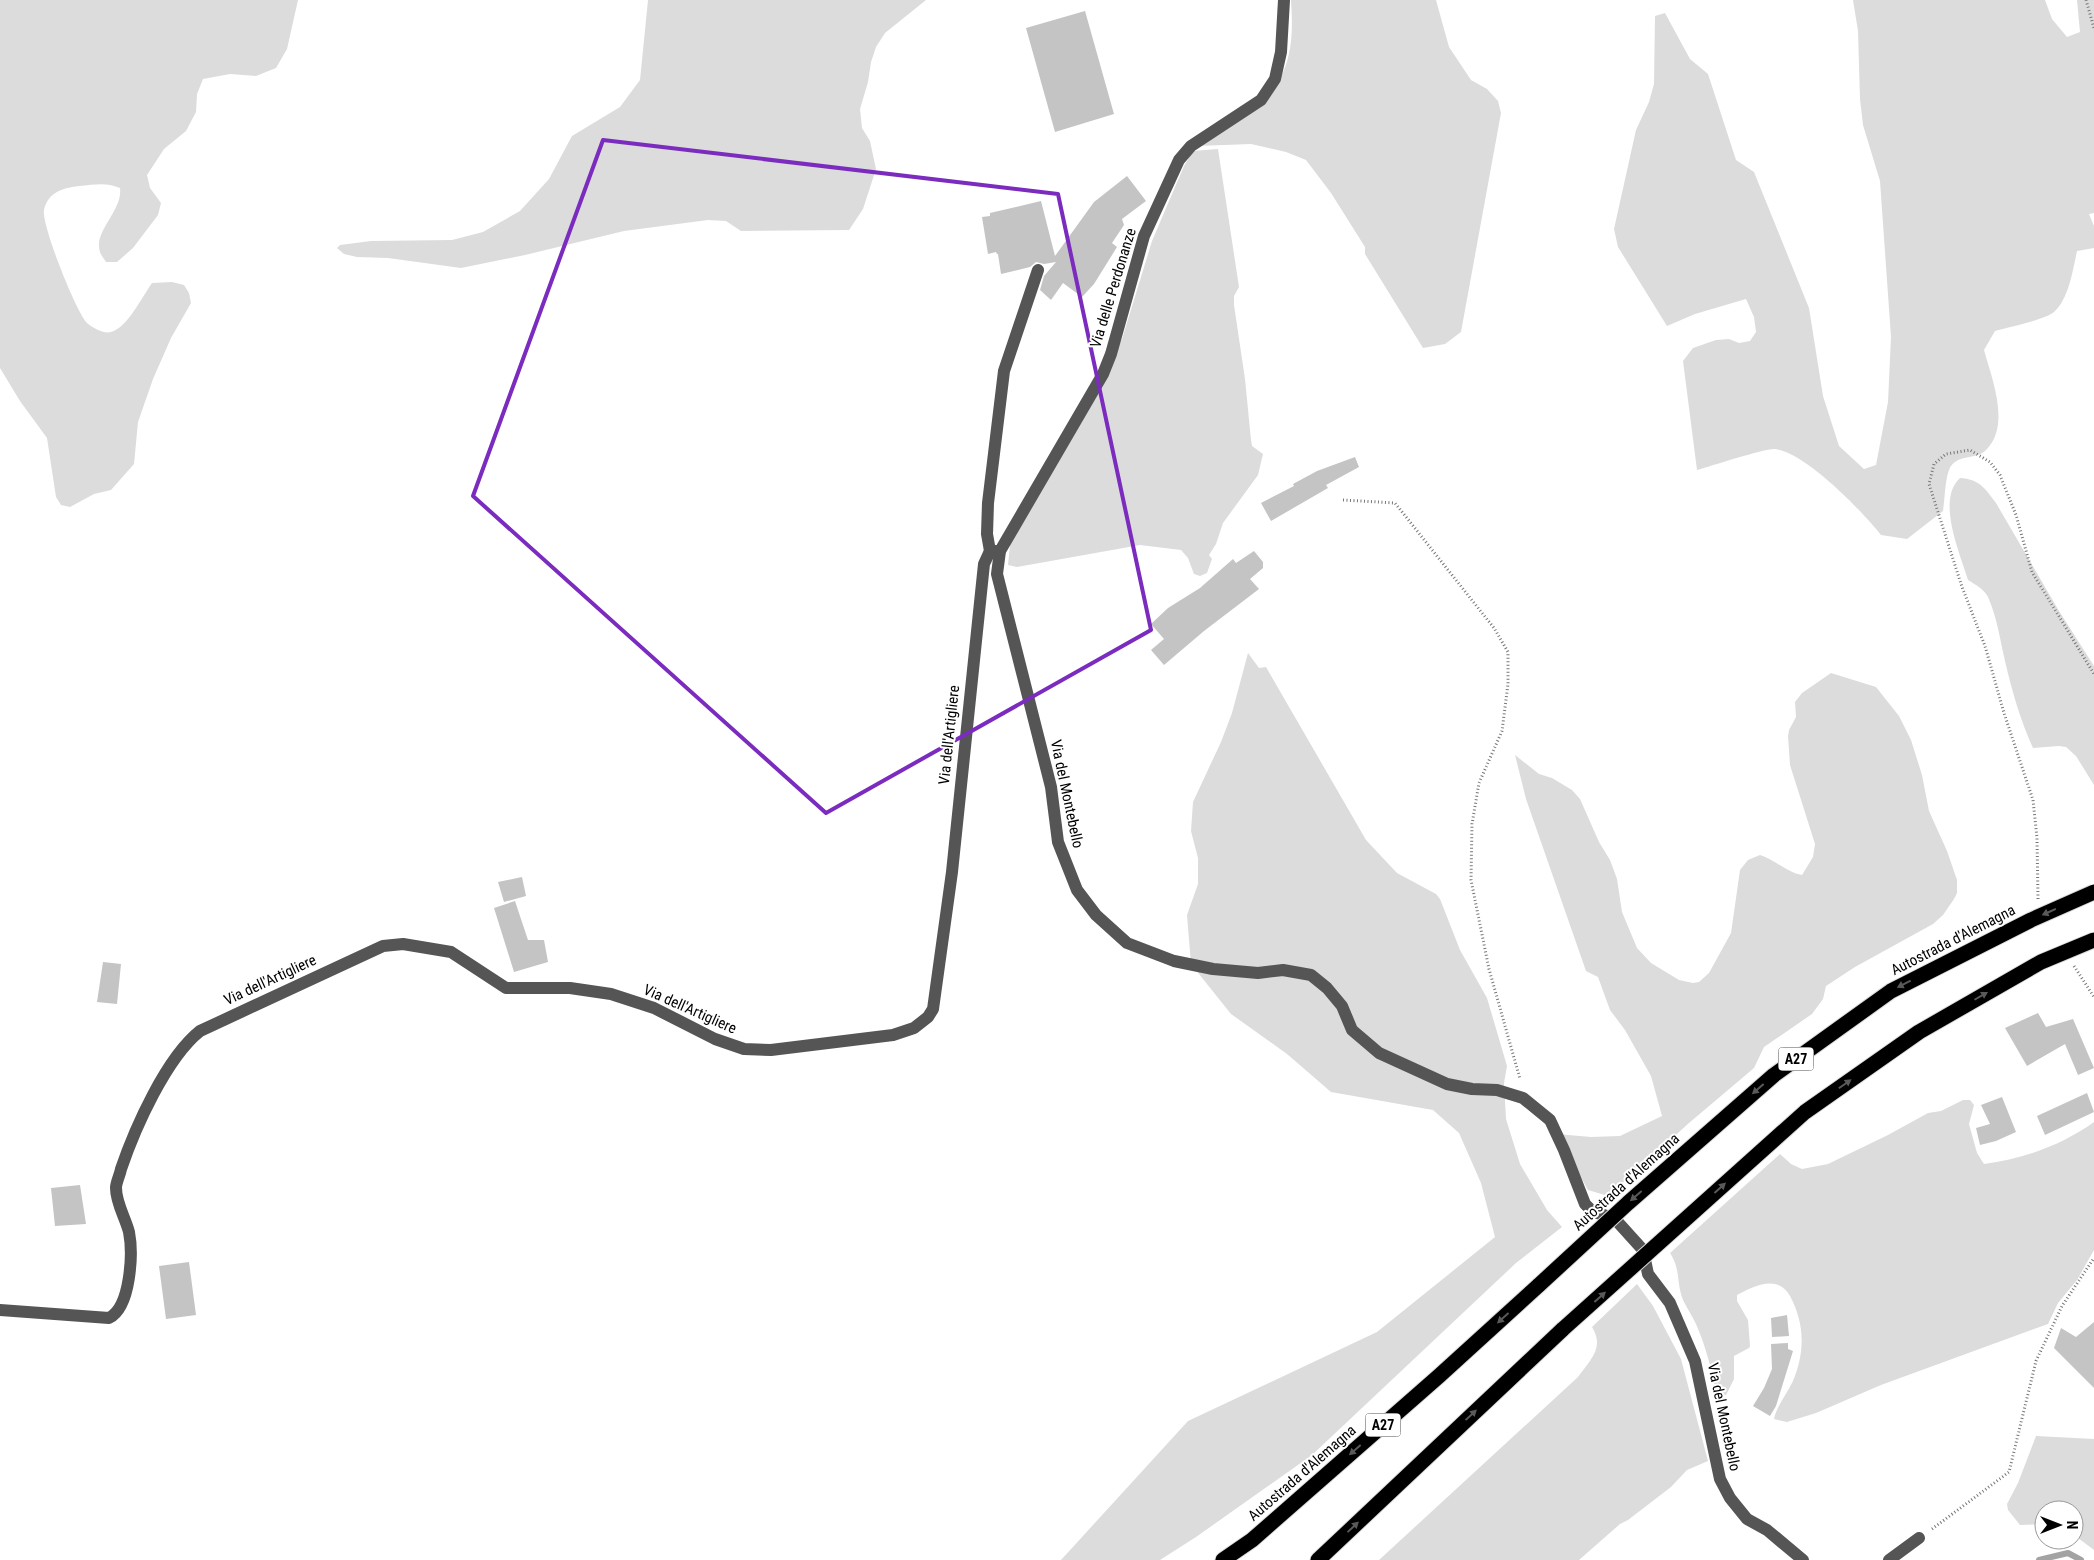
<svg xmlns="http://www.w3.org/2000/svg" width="2094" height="1560" font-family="'Roboto Condensed',sans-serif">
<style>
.green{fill:#dcdcdc}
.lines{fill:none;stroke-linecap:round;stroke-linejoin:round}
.stream{stroke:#a3a3a3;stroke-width:6}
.building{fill:#c4c4c4}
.highway-casing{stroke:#dbdbdb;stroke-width:17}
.path{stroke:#777;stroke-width:3;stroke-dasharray:1 2.5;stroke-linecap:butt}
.minor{stroke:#555;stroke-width:12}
.highway{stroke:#000;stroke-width:15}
.highway-bridge-casing{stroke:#dbdbdb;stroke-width:17;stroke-linecap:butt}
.highway-bridge{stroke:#000;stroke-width:15}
.oneway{fill:#595959}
.marked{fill:none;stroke:#7b2cbf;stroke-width:4;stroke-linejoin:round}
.labels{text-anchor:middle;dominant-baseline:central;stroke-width:4;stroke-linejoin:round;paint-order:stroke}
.shield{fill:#fff;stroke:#4c4c4c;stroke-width:1}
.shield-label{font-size:14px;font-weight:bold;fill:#000}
.street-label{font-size:15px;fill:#000;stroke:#fff}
</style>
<rect width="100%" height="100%" fill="#fff"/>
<g class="green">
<path d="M0,0H298L287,49L276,68L256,76L230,74L203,79L197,94L196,112L186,131L164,149L147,175L150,188L161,203L158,215L133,248L117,262H106C104,259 101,255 100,252C93,231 123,211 120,188C105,182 95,185 79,186C63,188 48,192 44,210C41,224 76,312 87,323C93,328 103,334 111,332C127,328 142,297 152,283L172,282L184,285L189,293L191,303L171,338L153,379L138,422L134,464L111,490L94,494L70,507L61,505L56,497L47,438L20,401L0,368Z"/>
<path d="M648,0H926L885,33L876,47L871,62L868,82L860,109L862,128L870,141L876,169L863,209L849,230L741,231L726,221L708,220L624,231L525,255L461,268L388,258L357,257L344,254L337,248L340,245L371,241L452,240L483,232L520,211L549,179L572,136L620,107L640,80Z"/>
<path d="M1291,0H1436L1449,47L1471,80L1487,89L1498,101L1501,113L1461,332L1445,344L1423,348L1365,254V247L1331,193L1306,160L1286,152L1251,144L1197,146L1277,84C1293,58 1293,30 1291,0Z"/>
<path d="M1853,0H2045L2052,19L2067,37L2080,32L2077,0H2094V213L2089,214L2094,226V248L2077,251C2073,269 2069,299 2054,312C2044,320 2009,327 1995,331L1984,350C1992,379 2011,426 1986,450C1976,460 1960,454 1951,466C1945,475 1945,499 1943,511L1907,539L1881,535C1862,511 1806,453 1775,449C1766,448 1711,466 1697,470L1683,361L1693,348L1716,340L1729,339L1739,343L1750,341L1756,332L1754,317L1746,299L1695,314L1667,326L1618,247L1614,229L1636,130L1649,102L1654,84L1655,16L1665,13L1690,59L1708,74L1736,160L1754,172L1809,308L1823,396L1839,446L1864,469L1876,465L1888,402L1891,337L1880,181L1863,125L1860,99L1858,31Z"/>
<path d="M1218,149L1239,287L1234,296V305L1245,379L1251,440L1252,446L1263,454L1258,475L1223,523L1216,544L1209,555L1212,559L1207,573L1200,576L1194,574L1188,558L1181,550L1140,545L1017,567L1008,565L1010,545L1122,339L1152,241L1184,166L1193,151Z"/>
<path d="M1960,478C1979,479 1985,488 1996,503L2059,611L2094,666V785L2076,756L2066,747L2059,746L2033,748C2020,719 2012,691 2005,661C2000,640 1997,617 1988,597C1984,589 1976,585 1968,580C1960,553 1936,500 1960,478Z"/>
<path d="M1248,653L1259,668L1266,667L1366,840L1397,873L1436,894L1440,899L1460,950L1487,998L1507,1066L1504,1083L1506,1119L1520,1164L1547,1210L1562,1227L1516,1263L1312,1455L1196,1537L1160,1560H1061L1188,1421L1377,1332L1495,1237L1481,1183L1459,1133L1433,1110L1331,1092L1287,1054L1231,1014L1191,964L1187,915L1198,884V858L1191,831L1193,802L1221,742L1232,713Z"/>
<path d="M1831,673L1876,687L1899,716L1911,740L1922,775L1929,811L1947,851L1957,880V893L1954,899L1943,915L1933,924L1855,967L1826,986L1823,999L1812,1014L1764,1047L1754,1068L1689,1123L1608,1196L1588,1190L1557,1134L1591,1137L1620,1136L1662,1116L1651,1076L1625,1030L1610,1010L1598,977L1586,971L1526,799L1515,755L1539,774L1552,778L1572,790L1580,799L1599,842L1610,860L1617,879L1622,912L1637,948L1651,963L1679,980L1693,983L1699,982L1709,973L1731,933L1740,870L1748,860L1760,855C1775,860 1788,873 1802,875L1813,857L1815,844L1790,765L1788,736L1789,730L1796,717L1795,702L1802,693Z"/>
<path d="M1963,1100H1970L1974,1105L1969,1124L1977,1153L1984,1164C2023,1159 2062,1145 2094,1122V1250L2077,1280L2058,1303L2048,1324L1881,1385L1816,1413L1787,1422L1774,1419C1777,1405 1787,1394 1793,1381C1805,1352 1805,1324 1790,1296C1778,1274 1754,1286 1737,1295V1301L1748,1320L1750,1346L1749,1348L1734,1356V1379L1726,1395L1716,1394C1712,1370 1706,1347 1696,1324C1692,1316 1687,1308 1683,1300C1676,1282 1681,1270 1670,1253L1780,1154L1791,1164L1802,1169L1828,1164L1888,1135L1928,1113L1941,1111Z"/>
<path d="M1637,1284L1653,1306L1681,1359L1708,1461L1687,1470L1671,1487L1628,1520L1620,1524L1579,1560H1379L1578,1377C1590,1360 1605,1348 1592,1327Z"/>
<path d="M2036,1436L2094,1439V1550L2074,1535V1510H2044V1524L2020,1525L2008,1510L2007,1504L2018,1483Z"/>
</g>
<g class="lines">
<path class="stream" d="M2039,1560L2068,1553L2081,1560"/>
</g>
<g class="building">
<path d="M1085,11L1114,114L1055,132L1026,28Z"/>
<path d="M1127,176L1146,201L1122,219L1124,225L1112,243L1117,247L1094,284L1082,297L1063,283L1051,300L1040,290L1044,276L1056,262L1044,264L1036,262L1030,267L1001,274L998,254H997L996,252L988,254L982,217L990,216V213L1041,201L1055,256L1094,202Z"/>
<path d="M1355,457L1359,467L1326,485L1328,488L1271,521L1261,503L1294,486L1293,484L1317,471Z"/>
<path d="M1254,551L1263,562V568L1250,579L1259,589L1204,631L1164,665L1151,650L1164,639L1151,624L1168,608L1200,588L1233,559L1236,563Z"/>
<path d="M522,877L526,896L504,902L498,882Z"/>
<path d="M515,901L528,940H544L548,962L514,972L494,908Z"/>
<path d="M103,962L121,964L117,1004L97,1002Z"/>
<path d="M2038,1013L2046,1027L2073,1019L2094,1068L2078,1075L2065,1044L2027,1066L2005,1028Z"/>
<path d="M2087,1093L2094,1112L2045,1135L2037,1116Z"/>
<path d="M2002,1097L2016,1132L1996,1141L1980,1145L1976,1128L1990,1124L1981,1105Z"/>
<path d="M80,1185L86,1224L55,1226L51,1188Z"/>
<path d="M189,1262L196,1315L166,1319L159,1266Z"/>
<path d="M1787,1315L1789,1336L1772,1337L1771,1318Z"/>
<path d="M2094,1322V1388L2054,1348L2061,1328L2076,1337Z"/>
<path d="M1788,1343V1349L1793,1351L1776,1406L1770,1416L1753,1406L1764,1388L1772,1369L1771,1344Z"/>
</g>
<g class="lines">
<defs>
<g id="highway">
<path d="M1223,1560L1252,1540L1439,1376L1539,1285"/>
<path d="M1318,1560L1563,1329"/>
</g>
</defs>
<use href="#highway" class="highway-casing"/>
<g class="path">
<path d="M2086,0L2094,28"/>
<path d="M1343,500L1395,503L1494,628L1508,652V684L1502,731L1479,783L1472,824L1471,880L1489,969L1520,1079"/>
<path d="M2038,899L2037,838L2033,800L2004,713L1985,646L1962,587L1929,484L1934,464L1946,454L1970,450L1990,462L2000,475L2016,515L2032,572L2094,674"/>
<path d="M2074,966L2094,997"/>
<path d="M1932,1529L2009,1472L2036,1361L2062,1306L2094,1258"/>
</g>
<g class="minor">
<path d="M1284,0L1281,52L1275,79L1261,100L1191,146L1179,160L1144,236L1111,354L1103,374L1000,551L997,574L1051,787L1058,842L1077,890L1096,915L1127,943L1174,961L1213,969L1258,973L1283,970L1311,975L1327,988L1342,1006L1352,1030L1379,1053L1447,1084L1472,1089L1497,1090L1523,1098L1550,1120L1564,1150L1585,1204L1592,1211L1615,1219L1643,1250L1648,1274L1670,1303L1695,1361L1720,1479L1730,1498L1747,1519L1767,1530L1803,1560"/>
<path d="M990,551L987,534L988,503L1004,371L1038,270"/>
<path d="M0,1310L109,1318C131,1307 133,1253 129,1232C125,1217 116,1203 116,1188C116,1182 120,1175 121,1169C135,1128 166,1058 200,1031L383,946L403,944L451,952L506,988H570L611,994L654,1008L715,1039L744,1049L771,1050L893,1035L914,1028L928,1017L933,1009L952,872L984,564L990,551H1000"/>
<path d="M1889,1560L1919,1538"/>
</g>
<use href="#highway" class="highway"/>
<defs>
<g id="highway-bridge">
<path d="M1539,1285L1628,1203L1774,1075L1891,991L2031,920L2094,892"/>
<path d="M1563,1329L1805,1112L1919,1032L2041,962L2094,940"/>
</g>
</defs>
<use href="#highway-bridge" class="highway-bridge-casing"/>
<use href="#highway-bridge" class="highway-bridge"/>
</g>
<defs><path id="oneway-solid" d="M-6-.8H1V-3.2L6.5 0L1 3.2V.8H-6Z" transform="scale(1.25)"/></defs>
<g class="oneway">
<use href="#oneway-solid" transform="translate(2049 912) rotate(156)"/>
<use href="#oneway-solid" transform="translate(1904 984) rotate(153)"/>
<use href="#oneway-solid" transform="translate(1981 996) rotate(-30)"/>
<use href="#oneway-solid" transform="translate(1845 1084) rotate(-35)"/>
<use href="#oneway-solid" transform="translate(1758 1089) rotate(139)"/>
<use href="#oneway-solid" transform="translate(1720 1188) rotate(-42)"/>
<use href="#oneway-solid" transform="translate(1636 1196) rotate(139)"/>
<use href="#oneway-solid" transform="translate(1600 1297) rotate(-42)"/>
<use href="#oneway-solid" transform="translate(1503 1318) rotate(138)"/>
<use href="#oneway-solid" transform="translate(1471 1415) rotate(-43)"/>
<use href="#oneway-solid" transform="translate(1355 1450) rotate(139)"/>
<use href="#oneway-solid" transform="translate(1353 1527) rotate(-43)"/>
</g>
<path class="marked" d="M603,140L1058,194L1151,630L826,813L473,496Z"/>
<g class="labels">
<g class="shield">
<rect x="1778.5" y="1047.5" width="35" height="23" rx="4"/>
<rect x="1365.5" y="1413.5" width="35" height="23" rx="4"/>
</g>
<g class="shield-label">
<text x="1796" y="1059">A27</text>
<text x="1383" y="1425">A27</text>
</g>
<g class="street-label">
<text transform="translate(1113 288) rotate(-73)">Via delle Perdonanze</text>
<text transform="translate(949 735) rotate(-84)">Via dell'Artigliere</text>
<text transform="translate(1067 794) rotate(78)">Via del Montebello</text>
<text transform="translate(1953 940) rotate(-27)">Autostrada d'Alemagna</text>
<text transform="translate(270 980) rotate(-25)">Via dell'Artigliere</text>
<text transform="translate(690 1009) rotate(24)">Via dell'Artigliere</text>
<text transform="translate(1626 1182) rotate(-42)">Autostrada d'Alemagna</text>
<text transform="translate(1724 1417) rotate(78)">Via del Montebello</text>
<text transform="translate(1302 1473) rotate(-41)">Autostrada d'Alemagna</text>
</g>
</g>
<g transform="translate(2059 1525) rotate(90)"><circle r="24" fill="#ffffff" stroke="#999999"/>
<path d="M0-4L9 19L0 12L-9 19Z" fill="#000000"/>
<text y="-8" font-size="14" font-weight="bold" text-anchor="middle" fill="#000000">N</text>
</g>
</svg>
